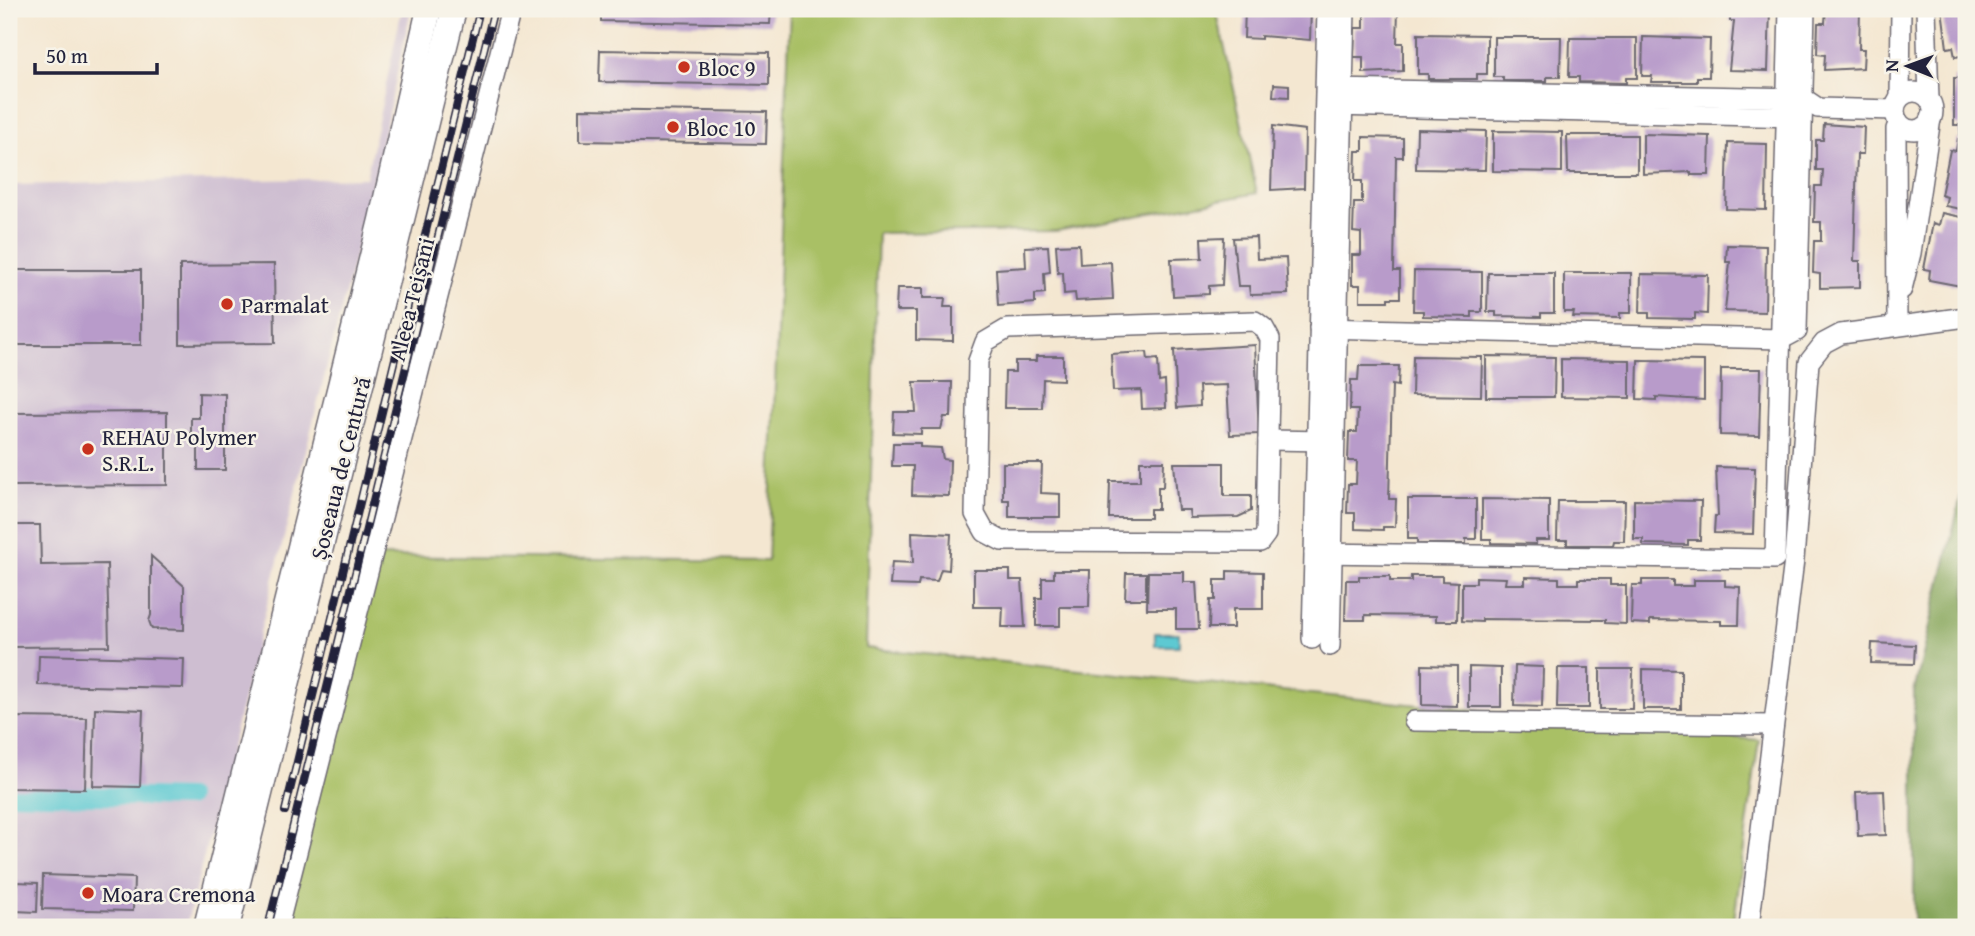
<svg xmlns="http://www.w3.org/2000/svg" width="1975" height="936" font-family="'Gentium Book Plus',serif">
<style>
.industrial{fill:#cebed1}
.green{fill:#a9c065;stroke:#667150;stroke-width:2}
.forest{fill:#86a65a;stroke:#54644a;stroke-width:2}
.water{fill:#5dc9d2;stroke:#407686;stroke-width:2}
.lines{fill:none;stroke-linecap:round;stroke-linejoin:round}
.canal{stroke:#5dc9d2;stroke-width:18}
.building{fill:#b89bca}
.minor-casing{stroke:#6c6770;stroke-width:22}
.major-casing{stroke:#6c6770;stroke-width:27}
.minor{stroke:#fff;stroke-width:19}
.major{stroke:#fff;stroke-width:24}
.rail-casing{stroke:#22223b;stroke-width:8}
.rail{stroke:#f7f3e8;stroke-width:5;stroke-dasharray:16;stroke-linecap:butt}
.poi-dot{fill:#c8321e;stroke:#f7f3e8;stroke-width:2.5}
.labels{text-anchor:middle;dominant-baseline:central;stroke-width:5;stroke-linejoin:round;paint-order:stroke}
.poi-label{font-size:23px;fill:#22223b;stroke:#f7f3e8;text-anchor:start}
.street-label{font-size:23px;fill:#22223b;stroke:#f7f3e8}
</style>
<rect width="100%" height="100%" fill="#f7f3e8"/>
<filter id="ink" filterUnits="userSpaceOnUse"><feTurbulence type="fractalNoise" baseFrequency=".0143" numOctaves="2"/><feDisplacementMap in="SourceGraphic" scale="14" xChannelSelector="R" yChannelSelector="G"/><feConvolveMatrix kernelMatrix="1 2 1 2 8 2 1 2 1" color-interpolation-filters="sRGB"/></filter>
<filter id="wash" filterUnits="userSpaceOnUse"><feTurbulence type="fractalNoise" baseFrequency=".00686" numOctaves="4" result="noise"/><feDisplacementMap in="SourceGraphic" scale="28" xChannelSelector="R" yChannelSelector="G"/><feGaussianBlur stdDeviation="1.57" result="paint"/><feColorMatrix in="noise" values="0 0 0 0 0 0 0 0 0 0 0 0 0 0 0 0 0 1.4 0 .05"/><feComposite in="paint" operator="in"/></filter>
<g filter="url(#wash)">
<rect width="100%" height="100%" fill="#f4e7d1"/>
<path class="industrial" d="M402,9H411L374,179L186,927H9V185L366,178Z"/>
<path class="green" d="M790,9H1216L1257,193L1056,231L878,233L866,648L1759,740L1733,927H281L375,556L768,561Z"/>
<path class="forest" d="M1966,476V927H1914V692Z"/>
<rect class="water" x="1155" y="633" width="24" height="13"/>
<g class="lines">
<path class="canal" d="M9,794L188,798"/>
</g>
<g id="blocks">
<g class="building">
<path d="M601,9H771L770,24L601,21Z"/>
<path d="M1245,9H1311L1310,40L1261,36V39L1244,38Z"/>
<path d="M1364,9H1398L1397,43H1403V71L1363,73V57H1354L1355,28H1364Z"/>
<path d="M1730,9H1770L1768,71L1729,70L1734,21H1730Z"/>
<path d="M1826,9H1860L1859,49H1864L1863,68L1824,70L1825,55L1817,54L1818,23H1825Z"/>
<path d="M1942,9H1966V55L1955,57L1953,47L1947,48Z"/>
<path d="M1418,34L1487,35V74H1477V79H1428V74H1418Z"/>
<path d="M1494,37H1561L1560,77H1547V81H1503V77H1494Z"/>
<path d="M1643,37L1710,39L1709,77H1697V82H1651L1652,76H1642Z"/>
<path d="M1570,38H1637V78H1626V83L1579,82V77H1569Z"/>
<path d="M600,50L769,53V85L599,82Z"/>
<path d="M1960,66H1966V135H1960V125H1954V78H1960Z"/>
<path d="M1274,84L1289,85V97L1273,96Z"/>
<path d="M580,109L767,112L766,144L580,141Z"/>
<path d="M1824,124L1864,127L1863,154H1857L1854,261H1860V287L1820,288V274L1813,273L1814,241H1821V222H1814L1815,186H1822L1823,170H1816V140H1823Z"/>
<path d="M1273,126L1305,130L1304,188L1271,190Z"/>
<path d="M1417,129L1486,131L1485,170L1416,169Z"/>
<path d="M1493,131L1562,132V172L1493,171Z"/>
<path d="M1643,134L1710,136L1709,175H1691V172L1643,174Z"/>
<path d="M1567,135H1637V173H1568Z"/>
<path d="M1363,137L1403,138V157H1396L1394,271H1400V298H1388V301H1360V285H1352V255H1361V233L1353,232L1354,203H1362V181H1355L1356,151H1363Z"/>
<path d="M1958,139L1966,141V210L1945,206L1947,197L1941,195L1950,150L1956,151Z"/>
<path d="M1728,143L1767,144L1766,210L1726,209Z"/>
<path d="M1942,213L1966,218V287L1929,280L1930,270L1924,269L1933,223L1939,225Z"/>
<path d="M1224,237L1222,285L1209,286V294L1173,296L1171,259L1202,258L1201,238Z"/>
<path d="M1256,237L1257,259L1286,258L1288,294L1250,295L1249,286H1238L1233,238Z"/>
<path d="M1079,244L1080,264L1111,262L1113,299L1076,301L1075,293L1064,294L1063,272L1058,273L1056,245Z"/>
<path d="M1727,245L1766,246L1765,312L1725,311L1730,262H1726Z"/>
<path d="M1048,246L1050,272L1044,273L1045,293L1035,294V303L998,306L996,269L1026,267L1025,247Z"/>
<path d="M274,264L275,343L180,344V265Z"/>
<rect x="9" y="270" width="132" height="75"/>
<path d="M1414,271L1482,272V312H1472V317L1423,316V311H1413Z"/>
<path d="M1488,273H1554V313H1541V317L1496,316V312H1487Z"/>
<path d="M1564,273H1631V313H1620V318L1573,317L1574,312H1564Z"/>
<path d="M1641,274L1708,275L1707,314L1695,313V319L1649,318V313H1640Z"/>
<path d="M897,288H923V298H945L944,307H953V341L916,340V311H896Z"/>
<path d="M1255,345L1259,434L1230,435L1227,385L1199,386L1200,406L1177,408L1174,350Z"/>
<path d="M1147,352L1148,360L1158,359L1159,382L1165,381L1166,408L1142,409L1141,390L1113,391L1111,354Z"/>
<path d="M1036,356H1063V380L1043,379L1042,408H1004L1005,372H1015V361H1036Z"/>
<path d="M1413,356L1482,357L1481,396L1412,395Z"/>
<path d="M1486,356L1555,357L1554,397H1486Z"/>
<path d="M1561,359L1630,360V398L1561,397Z"/>
<path d="M1638,360L1704,361V400L1656,397V400L1637,399Z"/>
<path d="M1359,366H1399L1398,386L1392,385L1389,499H1396L1395,527H1383V530L1355,529V513H1347L1348,484H1356L1357,461H1348L1349,432H1357L1358,410H1350L1351,380H1358Z"/>
<path d="M1721,369H1761L1759,436L1720,435Z"/>
<path d="M914,382H952L951,417H944L941,429H921V434L893,433L894,412H916Z"/>
<path d="M199,393L225,394V470H198V445H191V418H199Z"/>
<path d="M167,412V485L9,486V413Z"/>
<path d="M893,443H920V447L941,448L943,459L950,460L949,496L912,495L913,466H892Z"/>
<path d="M1140,461H1164L1163,487H1158V509H1150V518H1109L1110,481H1140Z"/>
<path d="M1003,463H1042L1041,493L1060,494V517H1009V500H1003Z"/>
<path d="M1174,463H1224V496H1251V511L1238,517L1190,518L1189,510H1178Z"/>
<path d="M1716,467L1755,468L1753,534L1714,533L1715,516H1718Z"/>
<path d="M1408,499H1476V539H1466V544H1417V539H1408Z"/>
<path d="M1482,499L1549,500V540H1536V544L1491,543V539H1482Z"/>
<path d="M1634,500L1701,501L1700,540H1688V545L1643,544V539H1634Z"/>
<path d="M1558,501H1625L1624,541H1614L1613,545H1567V540H1557Z"/>
<path d="M9,525H40L41,565L107,564L109,646L9,647Z"/>
<path d="M912,532L951,534L949,570L941,569L937,581L919,580L918,586L890,585L892,562L913,563Z"/>
<path d="M151,556L184,586V630L152,629L149,621L151,615Z"/>
<path d="M974,570H1010V580H1022L1025,627H1002L1003,607H974Z"/>
<path d="M1054,570H1090L1089,607H1060V626H1036V598H1042V578H1054Z"/>
<path d="M1227,571L1263,572V609H1233V628H1209L1210,600H1215V580H1227Z"/>
<path d="M1148,572H1184V582H1196L1199,629H1176V609H1147Z"/>
<path d="M1126,573H1146V599H1125Z"/>
<path d="M1359,576H1390V581H1411V576H1442V581L1458,582L1457,621H1436V616L1365,615V620H1345L1346,580H1359Z"/>
<path d="M1476,577L1506,578L1505,584H1525V577L1559,578V584H1578V579H1610V585H1626V624L1605,623V620L1482,619V622L1462,621V583H1476Z"/>
<path d="M1642,580H1673V586H1694V580H1725V586L1740,587L1739,625H1721V621L1650,620V624L1631,623L1632,585H1642Z"/>
<path d="M1872,643L1915,645L1914,664L1871,663Z"/>
<path d="M39,655L184,659L183,688L38,685Z"/>
<path d="M1422,665L1457,666V706L1422,705Z"/>
<path d="M1515,666L1543,667L1542,707L1514,706Z"/>
<path d="M1469,667L1501,668V707H1469Z"/>
<path d="M1558,668H1589V708H1557Z"/>
<path d="M1600,669H1633L1632,709H1600Z"/>
<path d="M1643,669L1681,670V709H1643Z"/>
<path d="M95,708L143,710L140,787L93,786Z"/>
<path d="M9,717L87,718L85,789L9,788Z"/>
<path d="M1884,791L1886,835L1858,836L1856,792Z"/>
<path d="M43,875L134,878L133,911L42,909Z"/>
<path d="M17,882L38,883L37,912L15,911Z"/>
</g>
</g>
</g>
<g filter="url(#ink)">
<use href="#blocks" fill-opacity="0" stroke="#6c6770" stroke-width="2"/>
<g class="lines">
<defs>
<g id="minor">
<path d="M1926,9L1929,99"/>
<path d="M1332,89L1803,98L1818,108L1895,110"/>
<circle cx="1914" cy="111" r="19"/>
<path d="M1900,98L1901,9"/>
<path d="M1333,106L1799,117"/>
<path d="M1902,289L1911,253L1931,118"/>
<path d="M1255,321L1264,328L1270,339L1266,534L1260,542L1002,541L985,532L975,514L978,361L985,342L1007,329Z"/>
<path d="M1897,326L1896,129L1899,122"/>
<path d="M1319,328L1782,339L1797,331L1805,9"/>
<path d="M1268,440L1327,441"/>
<path d="M1314,553L1775,559L1789,9"/>
<path d="M1312,639L1327,9"/>
<path d="M1330,646L1345,9"/>
<path d="M1414,721L1772,725"/>
<path d="M278,927L511,9"/>
<path d="M1749,927L1794,560L1809,362L1824,343L1841,334L1966,317"/>
</g>
<g id="major">
<path d="M206,927L381,220L429,9"/>
<path d="M227,927L454,9"/>
</g>
</defs>
<use href="#minor" class="minor-casing"/>
<use href="#major" class="major-casing"/>
<use href="#minor" class="minor"/>
<use href="#major" class="major"/>
<defs>
<g id="rail">
<path d="M285,811L480,9"/>
<path d="M268,927L494,9"/>
</g>
</defs>
<use href="#rail" class="rail-casing"/>
<use href="#rail" class="rail"/>
</g>
</g>
<g class="poi-dot">
<circle cx="684" cy="67" r="7"/>
<circle cx="673" cy="127" r="7"/>
<circle cx="227" cy="304" r="7"/>
<circle cx="88" cy="449" r="7"/>
<circle cx="88" cy="893" r="7"/>
</g>
<g class="labels">
<g class="poi-label">
<text x="698" y="67">Bloc 9</text>
<text x="687" y="127">Bloc 10</text>
<text x="241" y="304">Parmalat</text>
<text x="102" y="436">REHAU Polymer<tspan x="102" dy="26">S.R.L.</tspan></text>
<text x="102" y="893">Moara Cremona</text>
</g>
<g class="street-label">
<text transform="translate(411 299) rotate(-76)">Aleea Teișani</text>
<text transform="translate(340 468) rotate(-76)">Șoseaua de Centură</text>
</g>
</g>
<rect width="1975" height="936" fill="none" stroke="#f7f3e8" stroke-width="35"/>
<g transform="translate(1908 66) rotate(271)" stroke="#f7f3e8" stroke-width="5" paint-order="stroke">
<path d="M0-5L12 26L0 18L-12 26Z" fill="#22223b"/>
<text y="-10" font-size="19" font-weight="bold" text-anchor="middle" fill="#22223b">N</text>
</g>
<path d="M35 63v10h122v-10" fill="none" stroke="#22223b" stroke-width="3.5"/>
<text x="46" y="63" font-size="21" fill="#22223b" stroke="#f7f3e8" stroke-width="5" paint-order="stroke">50 m</text>
</svg>
